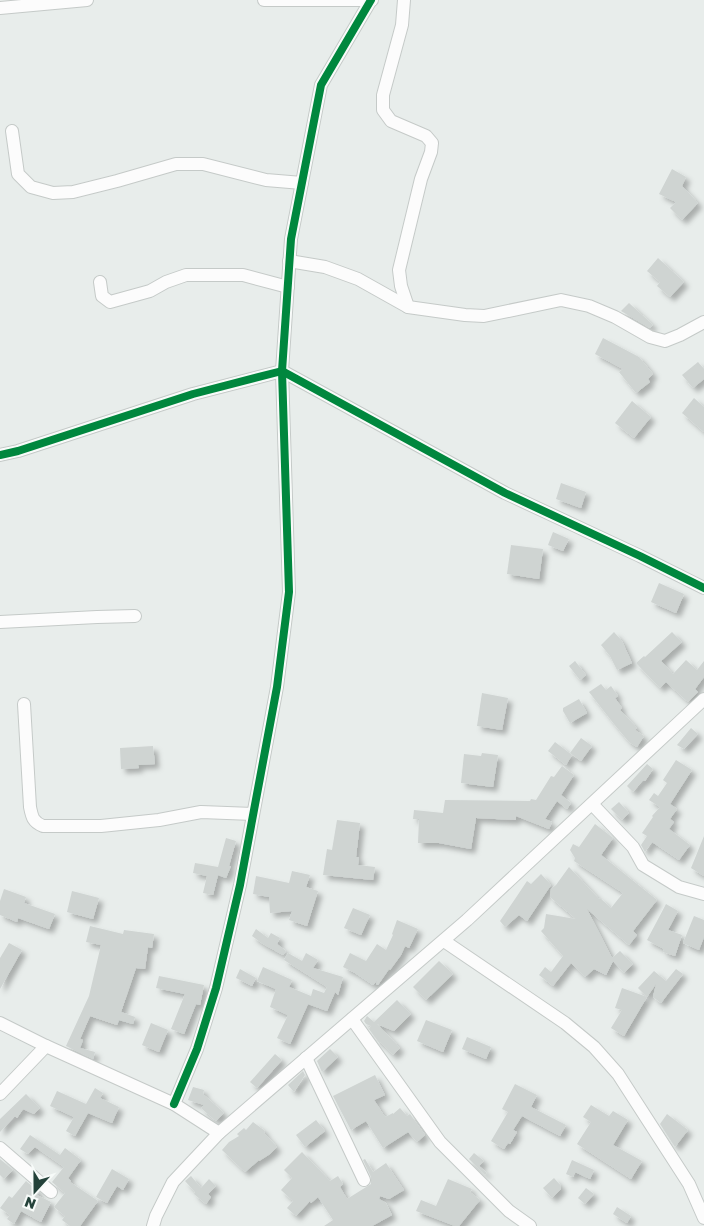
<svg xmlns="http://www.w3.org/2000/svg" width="704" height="1226" font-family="'Golos Text',sans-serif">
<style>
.building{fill:#cfd4d2;filter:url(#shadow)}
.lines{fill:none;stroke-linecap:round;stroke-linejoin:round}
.minor-casing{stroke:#c5cac8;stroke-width:14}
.minor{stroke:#fcfcfc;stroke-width:12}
.cycleway-casing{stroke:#f7fbf9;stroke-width:11}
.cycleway{stroke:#00873e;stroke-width:8}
</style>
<defs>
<filter id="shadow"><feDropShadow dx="4.5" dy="4.5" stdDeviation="2.5" flood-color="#0004"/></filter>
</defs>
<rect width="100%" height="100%" fill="#e8edeb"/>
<g class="building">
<path d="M672,169L686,177L682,186L698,203L682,220L670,208L676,202L659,194Z"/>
<path d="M658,258L684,282L670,297L657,286L660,282L647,271Z"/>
<path d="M629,303L653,325L650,328L621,311Z"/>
<path d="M603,338L639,357L653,374L648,379L650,382L636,393L619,372L623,369L595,354Z"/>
<path d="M698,362L704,369V379L693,388L682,375Z"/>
<path d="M694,398L704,407V432L682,413Z"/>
<path d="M632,401L651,417L634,438L615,423Z"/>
<path d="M561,483L586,492L581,508L556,499Z"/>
<path d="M553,532L569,539L563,551L548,545Z"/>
<path d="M511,545L543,549L539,579L507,574Z"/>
<path d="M659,583L684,594L676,613L651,602Z"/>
<path d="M614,632L622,641L632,663L617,670L610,656L601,645Z"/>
<path d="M672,632L682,642L661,661L673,674L686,660L697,670L704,661V677L695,689L698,692L688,702L666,682L660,688L636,663L644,656L645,657Z"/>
<path d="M575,661L586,675L580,680L569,666Z"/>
<path d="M601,684L606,690L611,686L618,696L615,698L622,708L620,710L637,728L635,730L644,736L637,747L629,742L614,724L589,692Z"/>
<path d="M482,693L508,698L502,730L477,726Z"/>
<path d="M579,699L587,713L570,723L563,711V708Z"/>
<path d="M691,728L698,734L684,749L677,745Z"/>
<path d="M581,738L592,746L581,761L570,753Z"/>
<path d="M555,742L572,755L566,765L548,751Z"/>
<path d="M153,746L155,764L138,765L139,768L121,769L120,748Z"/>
<path d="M482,753L498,755L493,787L461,783L464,754L481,756Z"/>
<path d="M676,760L692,770L670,804L677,809L670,819L674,822L669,829L690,845L679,860L652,842L645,852L641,845L647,836L642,833L653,817L652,816L660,807L649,800L654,793L658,796L667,783L663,780Z"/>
<path d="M647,764L653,769L645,781L643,780L633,792L627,786Z"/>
<path d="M562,766L574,775L561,795L571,803L567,809L557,801L545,819L552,822L549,829L516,816V820L476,818L471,849L439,843H418L419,819H413L414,810L443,813L445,800L530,801L531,799L536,800L551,776L554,777Z"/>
<path d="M619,802L629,813L622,820L611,809Z"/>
<path d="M337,820L360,823L356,857H359L358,865L375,867L373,880L323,875L327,849L332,850Z"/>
<path d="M595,824L613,838L601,855L657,900L633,931L637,935L629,945L587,909L612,958L620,951L633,964L624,973L613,961L606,975L594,969L585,977L571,963L553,986L539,975L545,967L551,972L563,956L541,931L544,928L546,914L576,919L550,897L551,889L556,885L569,867L599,899L600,898L611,908L623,893L574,861L575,858L570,850L573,844L579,847Z"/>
<path d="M704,836V876L691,868Z"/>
<path d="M226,838L236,841L229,866H231L226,878L218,875L213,895L203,893L207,876L193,873L195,863L218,867Z"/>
<path d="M292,871L310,875L306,887L318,891L307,926L289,920L292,911L270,913L269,897L253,894L256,876L289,883Z"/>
<path d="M541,874L551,885L527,921L519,915L505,927L500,921L515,899L527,881L531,884Z"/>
<path d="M4,889L26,897L24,903L55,914L49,929L18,918L17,922L0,915V901Z"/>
<path d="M72,891L99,898L93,919L67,912Z"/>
<path d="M666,904L678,911L668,930L682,935L675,956L663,952L664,949L647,940Z"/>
<path d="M353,908L370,915L361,935L344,928Z"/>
<path d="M694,916L704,920V937L699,950L683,943Z"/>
<path d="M397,920L418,929L409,948L405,946L401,955L390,970L389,969L378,985L376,984L377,981L373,985L355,973L343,967L350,953L366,961L377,944L386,950L393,935L392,934Z"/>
<path d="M90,926L123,934L124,930L154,934L152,948L148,947L145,969L136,968L121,1012L135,1017L133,1024L119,1020L117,1025L90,1016L80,1039L83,1040L80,1048L95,1052L93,1059L66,1046L89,996L101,945L86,942Z"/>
<path d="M256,929L268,938L271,933L280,938L277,944L286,951L283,955L263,944L252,936Z"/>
<path d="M9,943L22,950L0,989V958Z"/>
<path d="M288,953L302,961L306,953L318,960L313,968L343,977L338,995L335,992L327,1011L308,1004L290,1044L277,1038L288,1015L270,1007L276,989L257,981L263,967L292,980L289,987L311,996L313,989L324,993L327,987L284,960Z"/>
<path d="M439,961L453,974L426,1000L413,987Z"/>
<path d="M240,969L256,978L252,986L236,978Z"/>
<path d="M676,969L683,974L661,1003L653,997L656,984L647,997L638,988L654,971L666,981Z"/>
<path d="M159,976L204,985L200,1005L196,1004L184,1034L171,1029L185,994L156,988Z"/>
<path d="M622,988L647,997L624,1036L611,1028L622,1010L615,1008Z"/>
<path d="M397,1000L411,1014L394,1031L377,1024L400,1048L393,1055L380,1042V1044L369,1029L371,1026L366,1024L364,1021L367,1016L374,1022Z"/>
<path d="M426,1020L452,1030L443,1052L417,1041Z"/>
<path d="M151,1023L168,1030L159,1052L142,1045Z"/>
<path d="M467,1037L491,1047L486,1059L462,1049Z"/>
<path d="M330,1049L338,1057L322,1072L317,1061Z"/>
<path d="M275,1054L282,1060L257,1088L250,1082Z"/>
<path d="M303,1071L305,1075L294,1092L288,1085Z"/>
<path d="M375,1075L385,1095L374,1100L385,1117L393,1113V1114L400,1108L407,1116L410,1114L425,1135L417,1142L408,1132L383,1148L366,1121L351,1130L333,1096Z"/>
<path d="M515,1084L537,1095L531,1107L566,1125L560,1136L522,1116L513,1130L517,1132L510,1144L508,1143L504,1149L491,1141L508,1112L502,1109Z"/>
<path d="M193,1087L204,1090L203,1094L224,1113L216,1121L201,1108L204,1105L188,1100Z"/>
<path d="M95,1088L103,1093L100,1098L119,1107L112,1123L88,1113L75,1136L66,1131L74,1117L50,1106L57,1091L86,1104Z"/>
<path d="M26,1094L40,1108L34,1114L23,1109L17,1118L15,1116L0,1132V1119Z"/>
<path d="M591,1105L609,1116L613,1111L628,1120L613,1145L642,1161L631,1179L577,1144L591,1122L583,1117Z"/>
<path d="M667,1114L688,1130L675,1147L660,1124Z"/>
<path d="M316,1120L325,1131L305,1147L296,1135Z"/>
<path d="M253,1122L265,1131L264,1133L277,1147L270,1154L259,1161V1160L245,1172L222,1150L229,1142L239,1136L237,1134L244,1128L246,1130Z"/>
<path d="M30,1135L60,1155L65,1148L81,1160L68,1178L71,1181L70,1182L98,1201L80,1226H70L62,1220L65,1216L54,1207L65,1193L52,1182L64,1167L35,1147L28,1154L20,1149Z"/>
<path d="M302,1152L330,1181L338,1176L343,1184L340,1187L347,1199L371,1184V1177L363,1160L365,1159L373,1172L386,1163L404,1190L389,1199L380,1196L379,1199L386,1203L392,1215L372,1226H324L333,1220L318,1197L311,1203L310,1201L296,1216L287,1208L293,1201L281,1190L292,1178L284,1170Z"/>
<path d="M474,1153L484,1161L479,1166L487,1173L485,1175L469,1159Z"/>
<path d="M0,1159L13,1170L4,1179L0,1175Z"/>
<path d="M572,1160L594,1170L590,1179L575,1172L573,1177L566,1174Z"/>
<path d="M112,1169L129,1179L123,1190L117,1186L107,1203L96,1197Z"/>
<path d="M191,1176L201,1188L209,1179L216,1186L208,1194L211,1197L206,1204L194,1194L195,1192L185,1181Z"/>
<path d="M554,1178L561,1186V1189L552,1198L543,1188Z"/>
<path d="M448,1179L472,1189L470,1192L480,1200L459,1226H455L416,1211L421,1200L436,1206Z"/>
<path d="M26,1181L39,1192L37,1195L51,1202L41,1222L21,1211L14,1224L7,1219L10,1215L0,1208L9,1196L12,1198Z"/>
<path d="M586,1188L594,1194L585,1204L578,1198Z"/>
<path d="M617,1207L631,1216L627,1223L613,1214Z"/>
</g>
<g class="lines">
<defs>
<g id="minor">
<path d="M264,0H372"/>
<path d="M404,0L402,25L383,95V110L391,121L426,136L432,143L431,152L421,179L399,270L401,286L408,307"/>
<path d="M0,8L87,0"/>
<path d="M12,131L18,174L31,187L53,193L73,192L117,181L176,164H203L266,180L302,183"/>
<path d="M289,261L325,267L358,279L408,307L465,315L484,316L561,300L589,306L615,317L650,337L665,341L680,335L704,322"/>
<path d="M100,282L102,296L110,302L150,291L166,282L186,275H243L288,287"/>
<path d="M0,455L18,451L193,394L282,371L505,493L640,556L704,588"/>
<path d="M0,622L97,617L135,616"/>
<path d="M24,704L30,807C32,817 33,822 43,826H101L159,820L201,812L253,814"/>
<path d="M592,804L633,847L643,865L679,887L704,894"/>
<path d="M444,941L565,1023L594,1047L618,1074L689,1184L704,1218"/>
<path d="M352,1019L440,1142L509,1211L530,1226"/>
<path d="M0,1023L46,1046L174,1104L219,1133"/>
<path d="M306,1058L364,1180"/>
<path d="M0,1094L46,1046"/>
<path d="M174,1104L197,1049L216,988L240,885L277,687L289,592L282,371L291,239L321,85L371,0"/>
<path d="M0,1148L51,1192"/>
<path d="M153,1226L156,1216L173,1182L219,1133L467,920L704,699"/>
</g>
</defs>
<use href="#minor" class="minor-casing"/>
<use href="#minor" class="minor"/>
<defs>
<g id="cycleway">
<path d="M0,455L18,451L193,394L282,371L505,493L640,556L704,588"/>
<path d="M174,1104L197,1049L216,988L240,885L277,687L289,592L282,371L291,239L321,85L371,0"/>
</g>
</defs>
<use href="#cycleway" class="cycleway-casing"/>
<use href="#cycleway" class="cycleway"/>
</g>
<g transform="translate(35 1191) rotate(201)" stroke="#f7fbf9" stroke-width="4" paint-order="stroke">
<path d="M0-4L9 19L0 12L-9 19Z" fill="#24423a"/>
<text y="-8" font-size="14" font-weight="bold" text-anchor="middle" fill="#24423a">N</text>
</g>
</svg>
